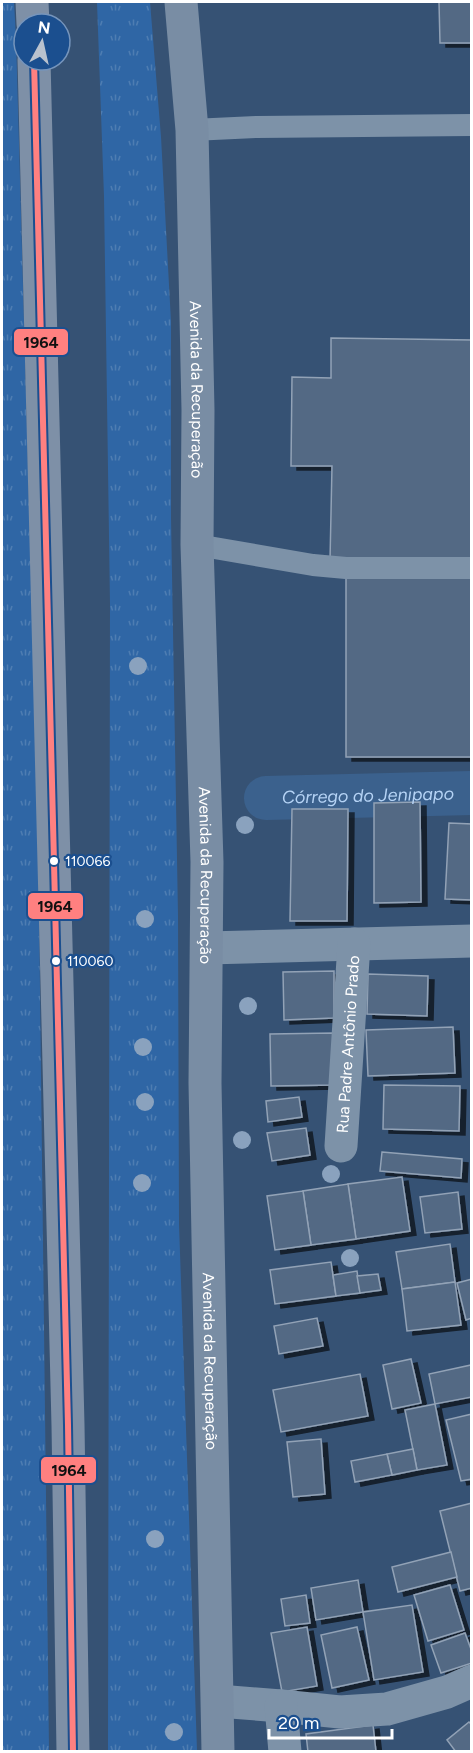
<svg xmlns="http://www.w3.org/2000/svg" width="473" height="1753" font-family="Figtree,sans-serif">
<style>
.grass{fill:url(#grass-tufts)}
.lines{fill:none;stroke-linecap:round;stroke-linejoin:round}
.canal{stroke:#3b618d;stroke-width:44}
.building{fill:#526984;stroke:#92a2b6;stroke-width:1.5;filter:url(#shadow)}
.service{stroke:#7d92a8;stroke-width:22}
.minor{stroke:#7d92a8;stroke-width:33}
.secondary{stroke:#798da4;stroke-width:33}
.trunk{stroke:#7e90a7;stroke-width:33}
.bus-1-casing{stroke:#1b4f8f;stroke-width:10}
.bus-1{stroke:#ff8080;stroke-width:6}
.tree{fill:#8aa2be}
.bus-dot{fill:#fff;stroke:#1b4f8f;stroke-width:2}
.labels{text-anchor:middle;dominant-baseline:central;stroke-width:4.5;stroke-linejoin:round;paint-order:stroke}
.bus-label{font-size:14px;fill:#fff;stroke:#1b4f8f;text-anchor:start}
.street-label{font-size:16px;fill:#fff;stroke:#1b4f8f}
.water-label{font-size:18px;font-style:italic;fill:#b5d3f5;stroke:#1b4f8f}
.line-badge{stroke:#1b4f8f;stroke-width:2}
.pale-badge-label{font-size:16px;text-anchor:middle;font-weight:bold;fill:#111}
</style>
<defs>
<pattern id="grass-tufts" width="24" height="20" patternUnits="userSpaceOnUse" patternTransform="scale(1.5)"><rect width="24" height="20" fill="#2f66a5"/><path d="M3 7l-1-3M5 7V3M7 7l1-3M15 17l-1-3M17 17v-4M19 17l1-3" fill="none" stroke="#4e7db2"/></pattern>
<filter id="shadow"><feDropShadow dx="6" dy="4" stdDeviation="0" flood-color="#0009"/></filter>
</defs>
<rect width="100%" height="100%" fill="#365274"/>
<g class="grass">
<path d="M2,2H14L16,38L38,821L49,1751L2,1752Z"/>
<path d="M97,2H150L161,137L171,322V518L178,916L179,1224L197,1751H108L110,603L104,196Z"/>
</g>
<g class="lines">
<path class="canal" id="s1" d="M266,798L472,793"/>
</g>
<g class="building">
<path d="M439,2H472V43H440Z"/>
<path d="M331,338L472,340V562L330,561L332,466H291L292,377L331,378Z"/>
<path d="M346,577L472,578V757H346Z"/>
<path d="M420,802L421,902L374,903V803Z"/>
<path d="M292,809H348L347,921H290Z"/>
<path d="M449,823L472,824V900L445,899Z"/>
<path d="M334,971V1018L284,1020L283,972Z"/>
<path d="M368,974L428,976L427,1016L367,1014Z"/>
<path d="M453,1027L455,1073L368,1076L366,1030Z"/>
<path d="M334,1033L335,1085L271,1086L270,1034Z"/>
<path d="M384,1085L460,1086L459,1131L383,1129Z"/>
<path d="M299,1097L302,1117L268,1122L266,1101Z"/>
<path d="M306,1128L310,1155L272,1161L267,1133Z"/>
<path d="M382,1152L462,1159L461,1178L380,1171Z"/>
<path d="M402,1177L410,1231L356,1239L348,1184Z"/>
<path d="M348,1184L356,1239L311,1245L303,1191Z"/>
<path d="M303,1191L311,1245L275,1250L267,1196Z"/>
<path d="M458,1192L462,1229L425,1233L420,1197Z"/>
<path d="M450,1244L455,1282L402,1289L396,1252Z"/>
<path d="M331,1262L336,1296L275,1304L270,1270Z"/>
<path d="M357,1271L360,1293L336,1296L333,1275Z"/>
<path d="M378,1274L381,1290L360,1293L357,1276Z"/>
<path d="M472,1279V1318L466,1320L457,1283Z"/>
<path d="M455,1282L461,1325L407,1331L402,1289Z"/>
<path d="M317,1318L323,1346L279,1354L274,1326Z"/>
<path d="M411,1359L421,1403L392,1409L383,1365Z"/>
<path d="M471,1365L472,1397L435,1404L429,1374Z"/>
<path d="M360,1374L368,1416L281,1432L273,1390Z"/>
<path d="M435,1404L447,1465L417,1470L405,1410Z"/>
<path d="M472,1414V1479L461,1481L446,1420Z"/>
<path d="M321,1439L325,1494L293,1497L287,1442Z"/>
<path d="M413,1449L417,1470L392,1475L387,1454Z"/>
<path d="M387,1454L392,1475L355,1482L351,1461Z"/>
<path d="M472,1503V1588L460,1591L440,1511Z"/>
<path d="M451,1552L457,1577L398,1592L392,1567Z"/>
<path d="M358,1580L363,1612L316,1620L311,1588Z"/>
<path d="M450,1585L464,1630L428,1641L414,1595Z"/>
<path d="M306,1595L310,1623L285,1626L281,1599Z"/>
<path d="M412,1605L423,1672L374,1680L363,1612Z"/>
<path d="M307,1627L317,1686L282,1692L271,1633Z"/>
<path d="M357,1627L369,1680L332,1688L321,1635Z"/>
<path d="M465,1633L472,1652V1663L441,1673L431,1645Z"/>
<path d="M469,1722L472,1725V1752H456L447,1740Z"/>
<path d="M373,1725L376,1752H308L306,1734Z"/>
</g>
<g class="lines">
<g class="service">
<path d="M192,130L256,127L472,125"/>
<path d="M197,545L313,565L346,568H472"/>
</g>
<g class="minor">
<path d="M207,948L472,941"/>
<path id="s2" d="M341,1146L354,944"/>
<path d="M218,1701L281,1706L340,1712L387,1709L447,1692L472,1681"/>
<path d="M281,1706L285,1752"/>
</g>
<path class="secondary" id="s3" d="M181,2L192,130L198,410L197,545L207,862L205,1083L218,1752"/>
<g class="trunk">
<path d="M32,2L33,24"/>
<path d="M34,60L68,1425L73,1752"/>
</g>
<defs>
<path id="bus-1" d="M34,60L68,1425L73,1752"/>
</defs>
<use href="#bus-1" class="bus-1-casing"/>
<use href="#bus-1" class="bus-1"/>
</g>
<g class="tree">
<circle cx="138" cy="666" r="9"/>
<circle cx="245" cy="825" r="9"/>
<circle cx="145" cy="919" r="9"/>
<circle cx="248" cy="1006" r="9"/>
<circle cx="143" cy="1047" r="9"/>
<circle cx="145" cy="1102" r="9"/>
<circle cx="242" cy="1140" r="9"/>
<circle cx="331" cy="1174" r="9"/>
<circle cx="142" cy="1183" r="9"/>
<circle cx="350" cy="1258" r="9"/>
<circle cx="155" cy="1539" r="9"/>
<circle cx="174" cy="1732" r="9"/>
</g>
<g class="bus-dot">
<circle cx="54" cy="861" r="5"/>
<circle cx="56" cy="961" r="5"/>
</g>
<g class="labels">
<g class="bus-label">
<text x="65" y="861">110066</text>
<text x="67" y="961">110060</text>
</g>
<g class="street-label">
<text stroke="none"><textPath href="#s3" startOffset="388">Avenida da Recuperação</textPath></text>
<text stroke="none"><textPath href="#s3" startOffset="874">Avenida da Recuperação</textPath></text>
<text stroke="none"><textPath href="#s2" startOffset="102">Rua Padre Antônio Prado</textPath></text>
<text stroke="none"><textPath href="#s3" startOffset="1360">Avenida da Recuperação</textPath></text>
</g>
<g class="water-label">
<text stroke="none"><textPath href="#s1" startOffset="102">Córrego do Jenipapo</textPath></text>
</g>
</g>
<g class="line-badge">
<rect x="13" y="328" width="56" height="28" rx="6" fill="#ff8080"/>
<rect x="27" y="892" width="57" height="28" rx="6" fill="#ff8080"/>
<rect x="40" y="1456" width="57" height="28" rx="6" fill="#ff8080"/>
</g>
<g class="pale-badge-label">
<text x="41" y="348">1964</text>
<text x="55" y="912">1964</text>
<text x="69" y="1476">1964</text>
</g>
<rect width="473" height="1753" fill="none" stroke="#ffffff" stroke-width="6"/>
<g transform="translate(42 42) rotate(8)"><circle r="28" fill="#1b4f8f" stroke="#7695bc" stroke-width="1.5"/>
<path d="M0-4.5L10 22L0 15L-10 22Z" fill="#b9c2ce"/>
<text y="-9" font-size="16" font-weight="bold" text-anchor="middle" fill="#ffffff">N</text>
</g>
<path d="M269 1729v9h123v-9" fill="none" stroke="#ffffff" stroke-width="3"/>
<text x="278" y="1729" font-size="18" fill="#ffffff" stroke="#1b4f8f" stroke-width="4.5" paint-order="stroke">20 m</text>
</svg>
